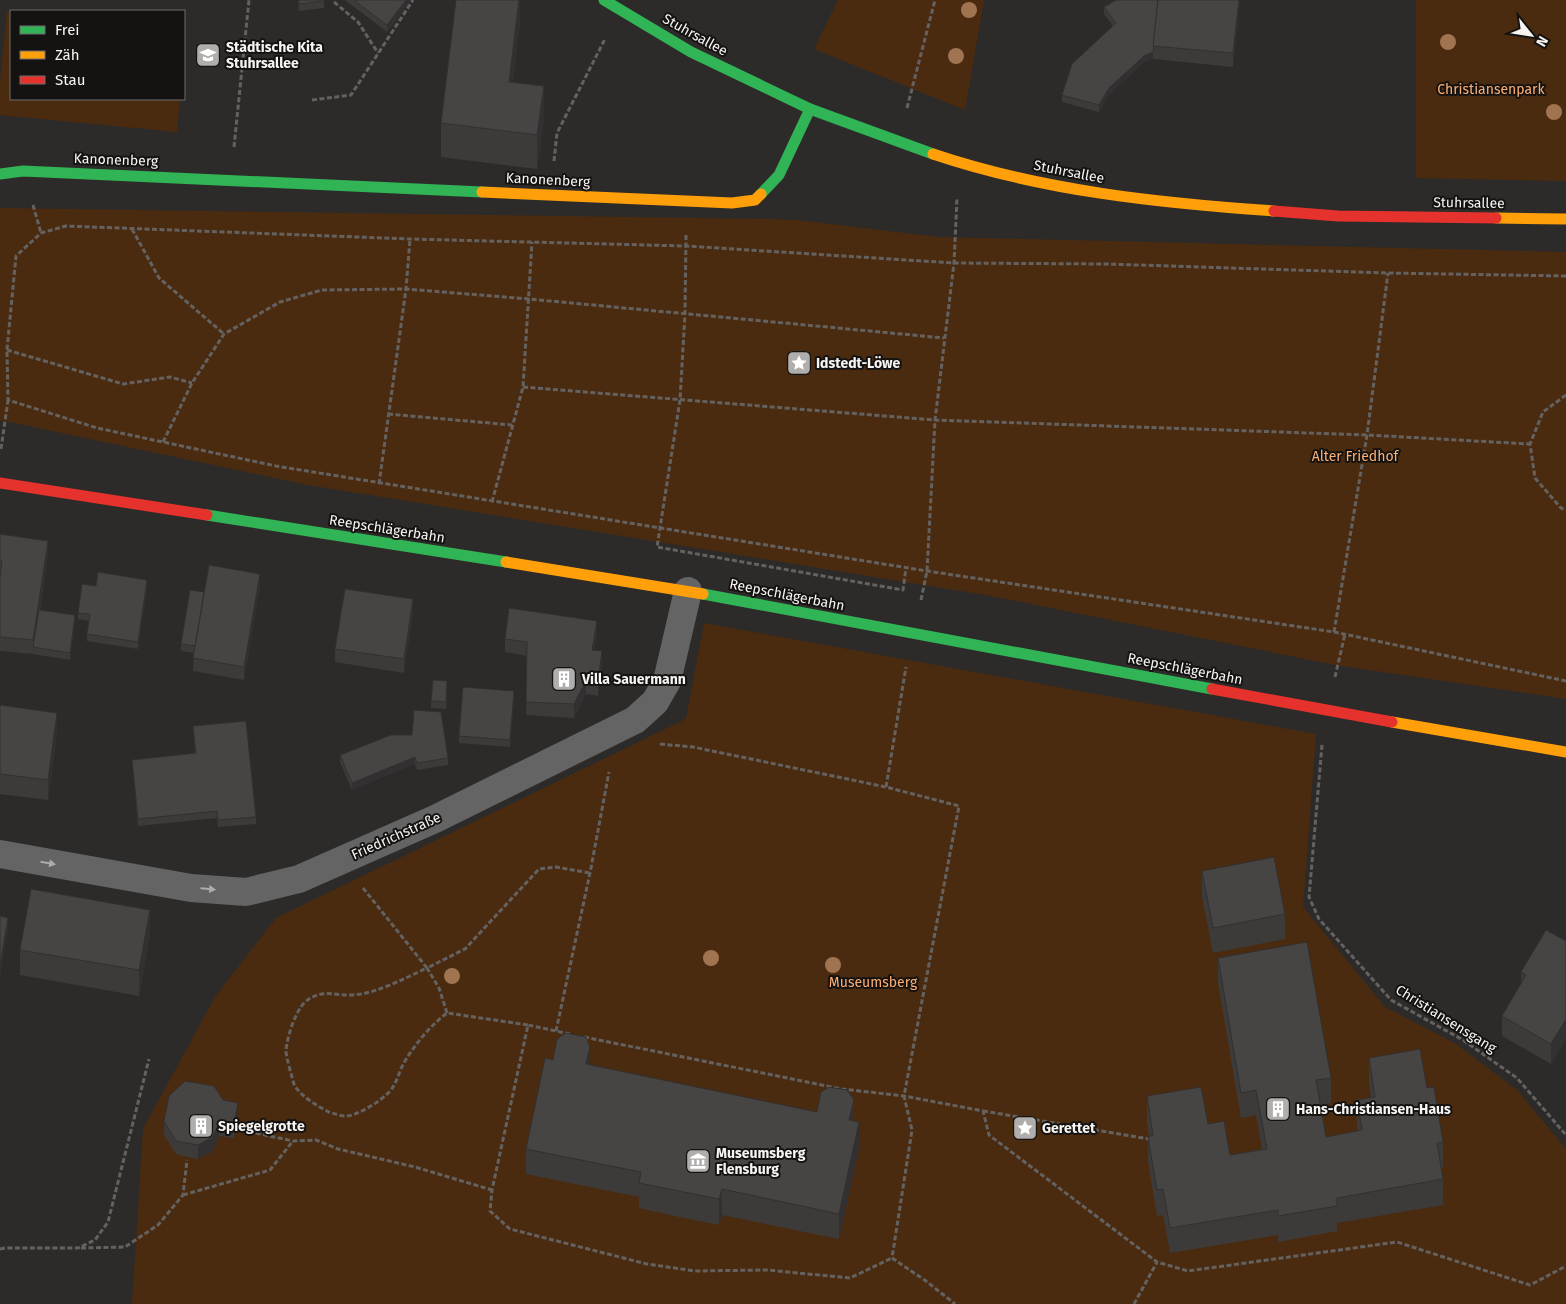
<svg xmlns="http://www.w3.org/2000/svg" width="1566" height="1304" font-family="'Fira Sans',sans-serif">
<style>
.green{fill:#4b2b0f}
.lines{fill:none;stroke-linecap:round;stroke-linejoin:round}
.path{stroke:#646261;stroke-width:3;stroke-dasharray:5 2.5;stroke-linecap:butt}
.street{stroke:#656464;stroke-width:28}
.fast{stroke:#30b455;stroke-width:11}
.slow{stroke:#ff9f0a;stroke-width:11}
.jam{stroke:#e5322d;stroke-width:11}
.tree{fill:#a07351}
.wall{fill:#3d3b3a}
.shaded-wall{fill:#323030}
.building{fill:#474544;stroke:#323030}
.oneway{fill:#aeacab}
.labels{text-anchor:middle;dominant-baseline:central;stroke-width:4;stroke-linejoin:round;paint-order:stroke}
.street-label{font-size:14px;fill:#f7f4f2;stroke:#151312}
.poi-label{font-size:14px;font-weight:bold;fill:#f7f4f2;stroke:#151312;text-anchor:start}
.park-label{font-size:14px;fill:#ffae71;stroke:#151312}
</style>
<rect width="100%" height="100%" fill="#2d2b29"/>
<g class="green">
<path d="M838,0H984L965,110L814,49Z"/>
<path d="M1416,0H1566V181L1416,178Z"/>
<path d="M7,12H11V99H180L177,132L0,115V82Z"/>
<path d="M0,208L768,219L797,220L938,237L1566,252V699L1335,665L986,595L308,485L0,420Z"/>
<path d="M704,623L1316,734L1303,907L1385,1007L1456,1044L1517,1090L1566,1149V1304H132L143,1129L215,997L276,918L686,719Z"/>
</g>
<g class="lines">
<g class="path">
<path d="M334,2L358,22L378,53"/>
<path d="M312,100L351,95L413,0"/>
<path d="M907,108L935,0"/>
<path d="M234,147L249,0"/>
<path d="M554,161L557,133L605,39"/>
<path d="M33,205L41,233"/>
<path d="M132,229L159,278L224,334"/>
<path d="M686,235L685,314L680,400L657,547L903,590L906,568"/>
<path d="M1566,276L1388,273L1106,264L954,263L686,246L410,239L66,226L41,233L16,256L7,350L8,400L97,428L276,466L927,571L1334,632L1566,681"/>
<path d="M7,350L123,384L170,377L192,383"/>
<path d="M523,387L935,420L1367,435L1530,444"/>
<path d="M1566,395L1543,412L1530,444L1535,478L1561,508L1566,510"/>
<path d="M388,414L512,425"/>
<path d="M163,442L192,383L224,334L280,302L322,290L406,289L529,299L944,338"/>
<path d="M1,449L8,400"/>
<path d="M379,484L406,289L410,239"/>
<path d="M492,502L523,387L532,242"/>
<path d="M921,600L927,571L935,420L954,263L957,198"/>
<path d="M1334,632L1367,435L1388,273"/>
<path d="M1335,677L1345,634"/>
<path d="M660,744L693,747L886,787L959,806L904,1096L912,1130L892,1258"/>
<path d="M1322,745L1309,897L1319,919L1391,1000L1463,1040L1517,1078L1566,1135"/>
<path d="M886,787L906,667"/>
<path d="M363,888L427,968L465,949L539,869L556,867L590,873"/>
<path d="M447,1013L439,988L427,968C405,978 376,994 352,995C335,996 322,988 305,1002C295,1012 287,1037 286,1051C286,1057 292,1077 294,1084C300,1096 317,1106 329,1112C338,1115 346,1118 355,1114C365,1110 379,1102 387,1094C397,1086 398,1072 405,1061C416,1043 430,1026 447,1013L528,1025"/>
<path d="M556,1031L590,873L609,772"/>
<path d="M570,1034L528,1025L492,1190L490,1211L510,1229L647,1264L695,1271L767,1270L850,1278L892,1258"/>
<path d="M584,1037L842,1089L904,1096L983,1111L989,1135L1157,1262L1188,1271L1397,1242L1530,1285L1566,1266"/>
<path d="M983,1111L1149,1139"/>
<path d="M241,1130L293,1141L316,1140L338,1149L415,1167L492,1190"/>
<path d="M183,1195L270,1170L293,1141"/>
<path d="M81,1248L125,1247L158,1225L183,1195L187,1160"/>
<path d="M0,1249L5,1248H78L95,1240L108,1222L149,1059"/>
<path d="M892,1258L926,1281L955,1304"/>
<path d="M1134,1304L1157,1262"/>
</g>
<path class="street" d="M0,854L191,888L246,892L299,879L435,819L635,720L655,702L667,681L688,591"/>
<g class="fast">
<path d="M604,0L691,52L810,109L933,154"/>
<path d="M0,174L23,171L482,192"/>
<path d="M761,194L779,175L810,109"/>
<path d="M207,515L506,562"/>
<path d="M703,594L1212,689"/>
</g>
<g class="slow">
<path d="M933,154C1043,191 1159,203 1274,211"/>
<path d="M482,192L732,203L755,200L761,194"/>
<path d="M1496,218L1566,219"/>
<path d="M506,562L703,594"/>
<path d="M1392,722L1566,752"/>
</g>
<g class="jam">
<path d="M1274,211L1338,216L1496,218"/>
<path d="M0,483L207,515"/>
<path d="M1212,689L1392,722"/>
</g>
</g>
<g class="tree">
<circle cx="969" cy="10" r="8"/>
<circle cx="1448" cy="42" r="8"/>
<circle cx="956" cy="56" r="8"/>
<circle cx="1554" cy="112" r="8"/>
<circle cx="711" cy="958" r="8"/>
<circle cx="833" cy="965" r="8"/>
<circle cx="452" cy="976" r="8"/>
</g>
<g class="wall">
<path d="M298,0H324V8L299,11Z"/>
<path d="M345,0H411L387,32Z"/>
<path d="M520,0V22L513,82L544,120L537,169L441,157V123Z"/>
<path d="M1240,0L1233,67L1153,59L1144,62L1109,95L1099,112L1062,102V95L1113,26L1104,14V7Z"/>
<path d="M0,534L48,554L40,610L75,622L70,660L33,654L0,651Z"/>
<path d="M147,587L138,649L87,641V634L89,621L78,619V613Z"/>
<path d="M260,587L244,680L193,671L194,653L181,651V644L204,592Z"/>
<path d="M413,613L404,673L335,662V649Z"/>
<path d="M597,635L594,650L602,665L598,696L586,694L574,718L526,715L527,656L505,652V639Z"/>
<path d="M447,688L446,709L431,708V701Z"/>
<path d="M514,698L510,747L459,743V736Z"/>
<path d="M0,705L57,733L48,800L0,794Z"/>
<path d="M193,726L256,817V824L218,827L217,818L138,826L132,760L195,753Z"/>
<path d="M340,755L448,758V765L417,770L415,764L352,790L340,762Z"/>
<path d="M1202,871L1285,914V939L1213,953L1202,897Z"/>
<path d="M150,935L139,996L20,975V950Z"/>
<path d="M1566,941V1039L1551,1064L1502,1036V1016L1521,983V972Z"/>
<path d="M1218,958L1331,1078V1103L1321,1105L1326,1137L1358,1131L1357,1125V1100L1371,1098L1369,1084V1058L1427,1088L1443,1142V1168H1441L1443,1179V1205L1337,1223V1231L1278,1242V1235L1170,1253L1163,1215L1157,1216L1148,1162V1137L1149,1136L1147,1121V1096L1208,1124L1230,1155L1262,1149L1256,1115L1241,1118L1218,983Z"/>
<path d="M553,1060L590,1065L854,1121L859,1148L839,1239L722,1215L719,1225L679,1217L639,1208V1197L526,1174V1149Z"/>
<path d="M223,1100L238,1117L234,1138L219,1136L213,1151L198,1159L176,1154L164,1135V1121Z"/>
</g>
<g class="shaded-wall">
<path d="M406,0H411L387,32V25Z"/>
<path d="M519,0H520V22L509,116V82Z"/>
<path d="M1239,0H1240L1233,67V53Z"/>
<path d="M1153,52V59L1144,62L1109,95L1099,112V105L1109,88L1144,56Z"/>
<path d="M544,86V120L537,169V135Z"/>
<path d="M48,541V554L34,647H33V640Z"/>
<path d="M260,574V587L244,680V667Z"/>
<path d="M147,580V587L138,649V642Z"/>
<path d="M413,599V613L404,673V659Z"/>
<path d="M75,615V622L70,660V653Z"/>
<path d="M597,621V635L592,663V650Z"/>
<path d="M602,651V665L598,696V682Z"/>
<path d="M586,680V694L574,718V704Z"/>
<path d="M514,691V698L510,747V740Z"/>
<path d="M57,713V733L48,800V780Z"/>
<path d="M415,757V764L352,790V783Z"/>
<path d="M150,910V935L139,996V970Z"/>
<path d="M8,918V931L0,978V965Z"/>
<path d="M1566,1019V1039L1551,1064V1044Z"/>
<path d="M590,1047V1072L586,1064Z"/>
<path d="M854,1100V1125L849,1120Z"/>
<path d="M238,1103V1117L234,1138V1124Z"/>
<path d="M859,1122V1148L839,1239V1214Z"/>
<path d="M219,1123V1136L213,1151L198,1159V1145Z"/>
<path d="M722,1189V1215L719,1225V1199Z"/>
</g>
<g class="building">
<path d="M299,0H324V1L299,4Z"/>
<path d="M355,0H406L387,25L355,1Z"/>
<path d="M456,0H519L509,82L544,86L537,135L441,123Z"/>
<path d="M1116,0H1158L1153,52L1144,56L1109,88L1099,105L1062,95L1072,64L1116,23L1104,7Z"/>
<path d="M1158,0H1239L1233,53L1153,46Z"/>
<path d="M0,534L48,541L33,640L0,637V578L2,561H0Z"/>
<path d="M209,565L260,574L244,667L193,658Z"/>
<path d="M98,572L147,580L138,642L87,634L90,614L78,613L82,584L96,586Z"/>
<path d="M345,589L413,599L404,659L335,649Z"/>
<path d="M190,590L204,592L195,646L181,644Z"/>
<path d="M509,608L597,621L592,650L602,651L598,682L586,680L574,704L526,702L527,642L505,639Z"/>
<path d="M39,610L75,615L70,653L33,647Z"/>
<path d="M433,680L447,681L446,702L431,701Z"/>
<path d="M463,687L514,691L510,740L459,736Z"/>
<path d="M0,705L57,713L48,780L0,774Z"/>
<path d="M414,710L441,712L448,758L417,763L415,757L352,783L340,755L391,735H412Z"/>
<path d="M246,721L256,817L218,820L217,811L138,819L132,760L196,753L193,726Z"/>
<path d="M1274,857L1285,914L1213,928L1202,871Z"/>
<path d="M31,889L150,910L139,970L20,950Z"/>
<path d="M0,916L8,918L0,965Z"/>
<path d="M1546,930L1566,941V1019L1551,1044L1502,1016L1526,975L1521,972Z"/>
<path d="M1307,942L1331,1078L1316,1080L1326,1137L1362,1130L1357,1100L1375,1097L1369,1058L1420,1049L1427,1088L1434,1087L1443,1142L1437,1143L1443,1179L1337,1198V1206L1278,1216V1210L1170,1228L1163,1189L1157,1190L1148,1137L1153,1135L1147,1096L1201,1087L1208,1124L1224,1121L1230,1155L1267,1149L1256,1090L1241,1093L1218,958Z"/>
<path d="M566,1033L586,1037L590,1047L586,1064L817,1112L821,1092L829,1087L847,1090L854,1100L849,1120L859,1122L839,1214L722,1189L719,1199L639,1183L641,1172L526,1149L545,1058L553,1060L557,1039Z"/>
<path d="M185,1081L214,1086L223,1100L238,1103L234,1124L219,1123L213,1137L198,1145L176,1141L164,1121L169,1096Z"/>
</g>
<defs><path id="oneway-solid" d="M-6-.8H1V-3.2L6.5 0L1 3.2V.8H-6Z" transform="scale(1.25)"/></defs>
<g class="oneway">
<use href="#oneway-solid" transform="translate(48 863) rotate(10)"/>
<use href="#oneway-solid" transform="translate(208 889) rotate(5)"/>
</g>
<defs>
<symbol id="school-square" viewBox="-11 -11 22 22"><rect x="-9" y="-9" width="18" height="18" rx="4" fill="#b0aeac" stroke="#151312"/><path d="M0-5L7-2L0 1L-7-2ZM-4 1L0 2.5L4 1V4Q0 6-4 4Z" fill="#fff"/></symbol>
<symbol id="sight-square" viewBox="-11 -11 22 22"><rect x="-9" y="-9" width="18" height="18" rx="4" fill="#b0aeac" stroke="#151312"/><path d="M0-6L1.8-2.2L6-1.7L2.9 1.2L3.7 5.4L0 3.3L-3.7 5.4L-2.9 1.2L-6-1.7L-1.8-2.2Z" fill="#fff"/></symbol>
<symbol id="building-square" viewBox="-11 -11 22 22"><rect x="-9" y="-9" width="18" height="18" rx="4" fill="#b0aeac" stroke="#151312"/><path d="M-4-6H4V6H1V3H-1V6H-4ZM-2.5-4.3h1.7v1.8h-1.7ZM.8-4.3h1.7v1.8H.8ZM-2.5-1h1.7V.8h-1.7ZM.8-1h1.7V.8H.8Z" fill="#fff"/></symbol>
<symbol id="museum-square" viewBox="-11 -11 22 22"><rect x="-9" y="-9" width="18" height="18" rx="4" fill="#b0aeac" stroke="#151312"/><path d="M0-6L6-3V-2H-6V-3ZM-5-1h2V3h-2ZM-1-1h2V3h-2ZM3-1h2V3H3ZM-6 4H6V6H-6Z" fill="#fff"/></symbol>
</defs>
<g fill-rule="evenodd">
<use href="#school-square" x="194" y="41" width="28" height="28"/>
<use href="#sight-square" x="785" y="349" width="28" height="28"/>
<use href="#building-square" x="550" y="665" width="28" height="28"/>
<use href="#building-square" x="1264" y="1095" width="28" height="28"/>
<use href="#building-square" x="187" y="1112" width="28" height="28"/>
<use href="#sight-square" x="1011" y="1114" width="28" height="28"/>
<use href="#museum-square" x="684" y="1147" width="28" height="28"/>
</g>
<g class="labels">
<g class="street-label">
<text transform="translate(695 35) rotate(29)">Stuhrsallee</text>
<text transform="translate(116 160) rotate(2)">Kanonenberg</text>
<text transform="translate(1069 172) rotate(11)">Stuhrsallee</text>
<text transform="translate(548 180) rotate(3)">Kanonenberg</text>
<text transform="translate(1469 203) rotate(1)">Stuhrsallee</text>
<text transform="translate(387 529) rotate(9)">Reepschlägerbahn</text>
<text transform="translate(787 595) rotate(11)">Reepschlägerbahn</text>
<text transform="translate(1185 669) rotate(11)">Reepschlägerbahn</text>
<text transform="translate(396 836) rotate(-24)">Friedrichstraße</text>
<text transform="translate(1446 1019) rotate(32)">Christiansensgang</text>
</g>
<g class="poi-label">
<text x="226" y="47">Städtische Kita<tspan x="226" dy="16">Stuhrsallee</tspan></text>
<text x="816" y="363">Idstedt-Löwe</text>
<text x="582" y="679">Villa Sauermann</text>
<text x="1296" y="1109">Hans-Christiansen-Haus</text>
<text x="218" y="1126">Spiegelgrotte</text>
<text x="1042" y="1128">Gerettet</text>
<text x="716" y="1153">Museumsberg<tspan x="716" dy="16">Flensburg</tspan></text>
</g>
<g class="park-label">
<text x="1491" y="89">Christiansenpark</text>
<text x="1355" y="456">Alter Friedhof</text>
<text x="873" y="982">Museumsberg</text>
</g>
</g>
<rect x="10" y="10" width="175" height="90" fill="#151312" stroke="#6f6d6c"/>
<rect x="20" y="26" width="25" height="8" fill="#30b455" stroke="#6f6d6c"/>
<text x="55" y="35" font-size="15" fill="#f7f4f2">Frei</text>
<rect x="20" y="51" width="25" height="8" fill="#ff9f0a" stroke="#6f6d6c"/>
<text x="55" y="60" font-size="15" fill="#f7f4f2">Zäh</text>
<rect x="20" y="76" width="25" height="8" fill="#e5322d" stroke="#6f6d6c"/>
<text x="55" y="85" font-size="15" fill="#f7f4f2">Stau</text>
<g transform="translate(1531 35) rotate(120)" stroke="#151312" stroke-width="4" paint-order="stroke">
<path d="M0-4L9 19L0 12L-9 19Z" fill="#f7f4f2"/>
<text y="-8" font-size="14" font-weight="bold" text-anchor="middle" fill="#f7f4f2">N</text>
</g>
</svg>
